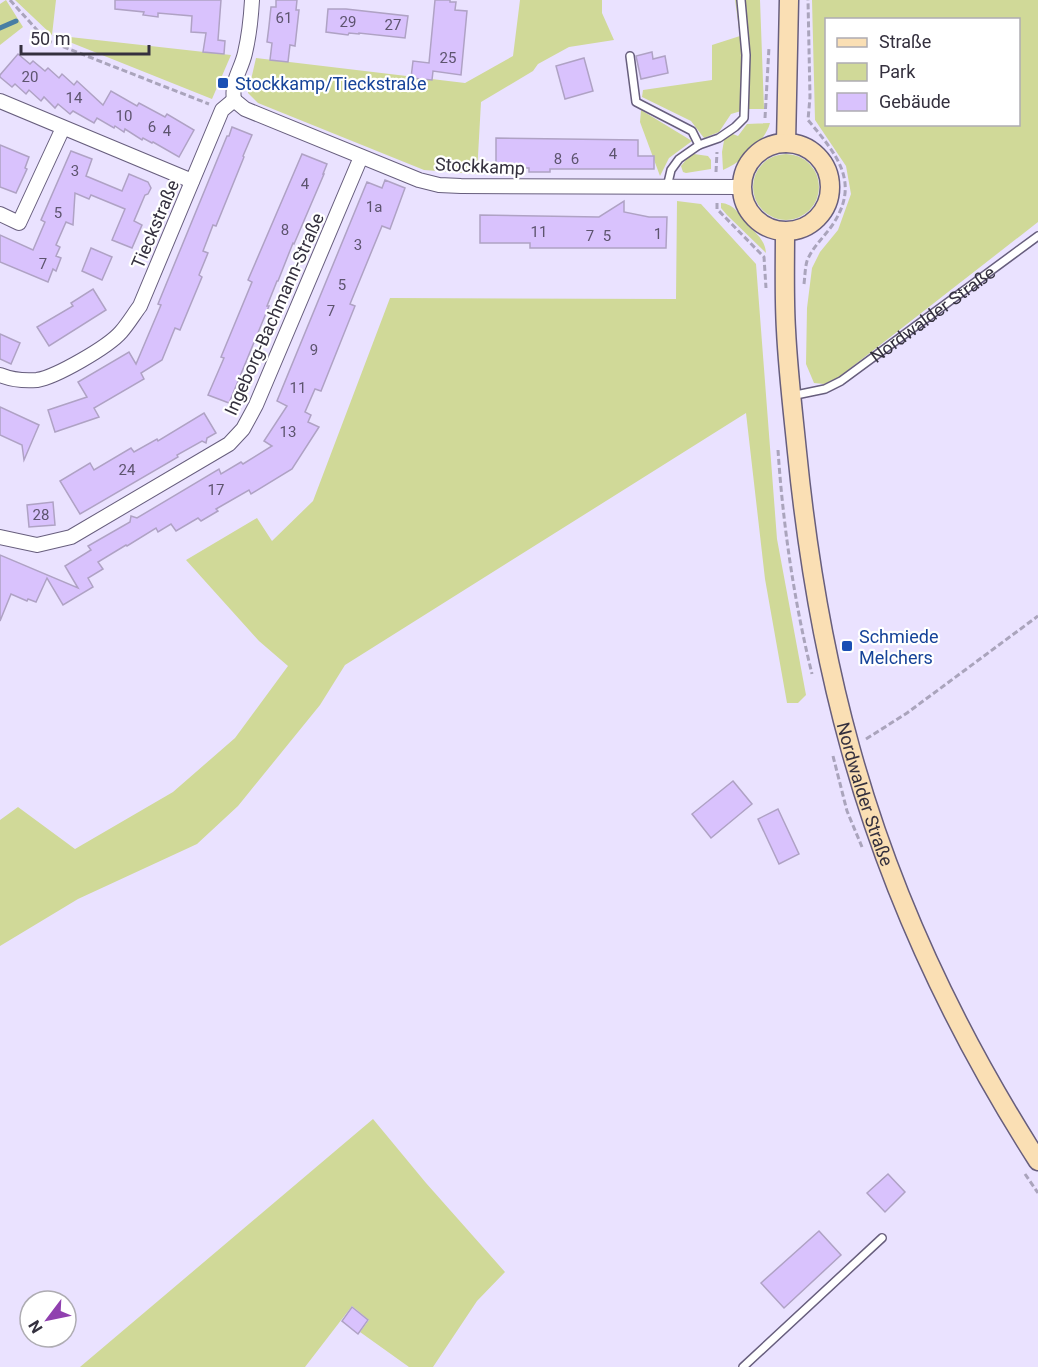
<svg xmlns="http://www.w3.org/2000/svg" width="1038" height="1367" font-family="Roboto,sans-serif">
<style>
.green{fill:#d0d998;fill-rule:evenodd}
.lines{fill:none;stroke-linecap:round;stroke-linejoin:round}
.stream{stroke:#487ea4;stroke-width:5}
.building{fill:#d9c2fd;stroke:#afa2c4;stroke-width:1.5}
.lane-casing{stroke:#675e7d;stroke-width:10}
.street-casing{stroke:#675e7d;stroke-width:16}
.secondary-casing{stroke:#675e7d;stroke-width:21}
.path{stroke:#aaa4bc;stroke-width:3;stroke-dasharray:6 3;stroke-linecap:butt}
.lane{stroke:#fff;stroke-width:7}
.street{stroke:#fff;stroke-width:14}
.secondary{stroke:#fadfb4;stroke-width:18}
.transit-dot{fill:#1a4fb4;stroke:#fff;stroke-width:2}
.labels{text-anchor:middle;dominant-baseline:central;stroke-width:4.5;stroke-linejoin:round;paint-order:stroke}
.number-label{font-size:15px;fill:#5d546e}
.transit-label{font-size:18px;fill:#164399;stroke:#fff;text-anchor:start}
.street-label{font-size:18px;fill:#34303e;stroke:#fff}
</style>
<rect width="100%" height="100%" fill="#eae2ff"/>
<g class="green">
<path d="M6,0L23,27L0,45V4Z"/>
<path d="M15,0H56L52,35L231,55L212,99L52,35Z"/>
<path d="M520,0H602V13L614,40L569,47L538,64L533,71L481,102L477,174L424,170L258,103L248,93L256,58L465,83L513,56Z"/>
<path d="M735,0H760L764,109H748L731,114L719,132L704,138L691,121L642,97L643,90L712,80V45L740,36Z"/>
<path d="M812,0H1038V222L839,377L824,384L814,383L806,364L807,308L812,268L820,252L838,230L851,194L846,166L815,120ZM826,20H1018V124H826Z"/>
<path d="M641,110L692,141L669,158L660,176L640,122Z"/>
<path d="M770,123C765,142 740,163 723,170L722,152L725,135L730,133L738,136L747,124Z"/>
<circle cx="786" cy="187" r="33"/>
<path d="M694,154L708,156L711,160V169L686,173L683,172L681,166L689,156Z"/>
<path d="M677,201L701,204L756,264L777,539L806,695L798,703H787L765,579L746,413L345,665L320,705L238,806L197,844L78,899L0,946V820L18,807L75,849L173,792L235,738L288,666L259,641L186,560L257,518L272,541L313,501L390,298L676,299Z"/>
<path d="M721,203C735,204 740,216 749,226C758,235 765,241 766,253L727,215L721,208Z"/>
<path d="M373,1119L426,1183L505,1272L477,1301L433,1367H409L360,1332L369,1320L352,1306L305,1367H80Z"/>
</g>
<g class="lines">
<path class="stream" d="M0,28L16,21"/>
</g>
<g class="building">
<path d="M115,0H221L218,40L225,41L224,54L203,52L206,33L191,32L192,16L158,13V17L143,15L144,12L115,9Z"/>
<path d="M276,0H297L296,10H299L295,46L290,45L288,62L270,60L272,43L267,42L269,26L271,7H276Z"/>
<path d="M435,0H450V2H456L455,10L467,11L461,75L433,71L432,80L411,78L413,61L429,63Z"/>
<path d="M328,9H346L408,16L405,38L359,33V34L349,33L348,35L326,32Z"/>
<path d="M652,52L653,59L665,56L668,73L641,79L636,56Z"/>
<path d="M18,54L30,64L33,61L45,71L48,68L59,78L62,74L74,85L77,81L103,105L111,91L137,106L139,103L165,117L167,114L194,130L179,157L153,142L152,143L143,138L142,140L125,129L124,132L115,126L114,128L97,118L94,123L73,111L70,114L58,104L55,108L44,97L41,101L29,90L26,94L15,84L12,87L0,77V75Z"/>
<path d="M584,58L593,91L565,99L556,66Z"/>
<path d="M232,127L252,135L243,156L244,157L216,226L213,225L203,251L208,253L199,275L202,277L180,330L175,328L162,360L141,373L144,379L94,408L99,417L55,432L48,410L87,397L78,382L129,352L136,364L161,305L158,304L227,136H229Z"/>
<path d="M496,138L638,140V156H654V169H550V172H529V168H505V166H496Z"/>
<path d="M0,145L29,157L25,168L27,169L16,193L0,187Z"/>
<path d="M71,151L92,159L86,176L122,191L129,174L148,182L151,188L148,194L145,195L134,221L142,225L132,248L112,240L125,209L91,195L89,199L75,193L73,225L66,222L56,245L60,247L56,256L61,258L56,271L53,269L48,282L0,262V235L33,250L45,222L41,220Z"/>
<path d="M302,154L327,164L323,174H324L294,244L293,243L278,281H277L267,306H269L229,403L208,395L224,358L221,357L252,282L248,280Z"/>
<path d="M385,180L405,188L390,229L382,226L350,304L355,306L321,391L315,389L305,412L311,415L308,422L319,427L292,469L251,494L249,490L216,509L218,511L201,521L198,518L176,531L171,524L158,532L156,528L127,546L126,545L98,562L103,569L88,578L93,587L63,605L47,578L36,602L28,599L27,601L11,594L0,621V555L78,588L65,566L91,550L88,546L130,522L131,516L137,518L219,469L221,474L241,462L243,464L272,446L264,441L287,406L277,401L367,182L382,188Z"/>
<path d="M624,201V212L649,217H667L666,248H530V243H480V215L599,217Z"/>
<path d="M91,248L112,257L102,280L82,271Z"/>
<path d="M93,289L106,310L49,346L37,327L73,306L71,303Z"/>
<path d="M0,334L20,343L11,364L0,359Z"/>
<path d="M0,407L39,425L24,460L22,445L0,435Z"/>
<path d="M204,413L216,433L207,438L206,443L202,441L177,455L178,457L80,514L60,481L90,463L94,470L131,448L134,452L157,439L158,441Z"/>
<path d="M53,502L55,525L29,527L27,505Z"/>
<path d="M733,781L752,804L711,838L692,814Z"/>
<path d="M778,809L799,854L779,864L758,819Z"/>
<path d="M888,1174L905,1192L885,1212L867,1193Z"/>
<path d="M819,1231L841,1255L784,1308L761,1283Z"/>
<path d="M352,1307L368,1320L358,1334L342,1321Z"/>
</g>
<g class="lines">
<defs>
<g id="lane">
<path d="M630,56L636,102L692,131L699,145"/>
<path d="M667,187L671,170L679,159L699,145L719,138L735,127L744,118L746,55L741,0"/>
<path id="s1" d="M791,396L825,389L841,381L1038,236"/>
<path d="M743,1367L882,1238"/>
</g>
<g id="street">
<path d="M234,100L245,109L419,180L439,185L461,186L742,187"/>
<path d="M234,100C231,80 241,71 245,53C249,36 251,18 252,0"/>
<path d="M0,101L192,181"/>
<path d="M0,214L19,223L63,128"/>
<path d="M0,375C10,379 25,381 37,380C56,377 108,347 121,332C128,324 134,314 140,306L222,110L234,100"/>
<path d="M0,537L37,545L71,537L229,444L243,429L256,405L361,157"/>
</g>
<g id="secondary">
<path d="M786,143L789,0"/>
<circle cx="786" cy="187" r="44"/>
<path id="s2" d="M785,232C785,264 784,297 786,330C788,371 793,412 797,452C807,552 823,650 850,747C890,893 956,1033 1038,1161"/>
</g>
</defs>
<use href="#lane" class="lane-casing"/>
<use href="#street" class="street-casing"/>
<use href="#secondary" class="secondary-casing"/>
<g class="path">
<path d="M10,0L46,40L209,104"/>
<path d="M765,118L769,47"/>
<path d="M716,172L717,152"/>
<path d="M717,203V209L764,257L766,288"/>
<path d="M804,284C805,276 805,268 807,261C812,248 823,238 831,227C862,183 837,155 808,120L810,97L808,0"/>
<path d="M778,450C783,525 794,601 812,674"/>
<path d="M866,739L907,713L1038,616"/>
<path d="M833,756L847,811L862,847"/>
<path d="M1025,1174L1038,1193"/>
</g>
<use href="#lane" class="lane"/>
<use href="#street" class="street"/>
<use href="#secondary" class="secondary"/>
</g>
<g class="transit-dot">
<rect x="217" y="77" width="12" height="12" rx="3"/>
<rect x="841" y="640" width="12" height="12" rx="3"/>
</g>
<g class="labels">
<g class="number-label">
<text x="284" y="18">61</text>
<text x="348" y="22">29</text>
<text x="393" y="25">27</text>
<text x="448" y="58">25</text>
<text x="30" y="77">20</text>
<text x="74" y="98">14</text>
<text x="124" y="116">10</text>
<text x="152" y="127">6</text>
<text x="167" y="131">4</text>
<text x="613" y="154">4</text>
<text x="558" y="159">8</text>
<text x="575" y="159">6</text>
<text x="75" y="171">3</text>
<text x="305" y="184">4</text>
<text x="374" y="207">1a</text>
<text x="58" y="213">5</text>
<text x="285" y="230">8</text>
<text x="539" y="232">11</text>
<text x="658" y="234">1</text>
<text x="590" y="236">7</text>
<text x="607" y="236">5</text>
<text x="358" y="245">3</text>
<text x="43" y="264">7</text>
<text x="342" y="285">5</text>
<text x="331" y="311">7</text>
<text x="314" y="350">9</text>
<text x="298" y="388">11</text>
<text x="288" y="432">13</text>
<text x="127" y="470">24</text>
<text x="216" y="490">17</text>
<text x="41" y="515">28</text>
</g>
<g class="transit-label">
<text x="235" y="83">Stockkamp/Tieckstraße</text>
<text x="859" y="636">Schmiede<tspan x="859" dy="21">Melchers</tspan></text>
</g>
<g class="street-label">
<text transform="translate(480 166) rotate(3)">Stockkamp</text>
<text transform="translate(155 224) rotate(-67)">Tieckstraße</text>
<text transform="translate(274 314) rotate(-66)">Ingeborg-Bachmann-Straße</text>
<text stroke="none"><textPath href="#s1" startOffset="166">Nordwalder Straße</textPath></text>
<text stroke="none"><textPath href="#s2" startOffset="570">Nordwalder Straße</textPath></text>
</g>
</g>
<rect x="825" y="18" width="195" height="108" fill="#ffffff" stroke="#aeacb2" stroke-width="1.5"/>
<rect x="837" y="38" width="30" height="9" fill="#fadfb4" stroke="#aeacb2" stroke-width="1.5"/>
<text x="879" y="48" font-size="18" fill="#34303e">Straße</text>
<rect x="837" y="63" width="30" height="18" fill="#d0d998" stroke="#aeacb2" stroke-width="1.5"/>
<text x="879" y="78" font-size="18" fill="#34303e">Park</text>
<rect x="837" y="93" width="30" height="18" fill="#d9c2fd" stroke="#aeacb2" stroke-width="1.5"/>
<text x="879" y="108" font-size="18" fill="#34303e">Gebäude</text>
<g transform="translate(48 1319) rotate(238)"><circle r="28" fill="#ffffff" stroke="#aeacb2" stroke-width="1.5"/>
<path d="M0-4.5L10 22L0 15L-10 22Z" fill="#9040af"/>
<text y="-9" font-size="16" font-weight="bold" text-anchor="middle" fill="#34303e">N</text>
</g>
<path d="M21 45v9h128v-9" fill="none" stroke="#34303e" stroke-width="3"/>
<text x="30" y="45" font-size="18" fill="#34303e" stroke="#ffffff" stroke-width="4.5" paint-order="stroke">50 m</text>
</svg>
